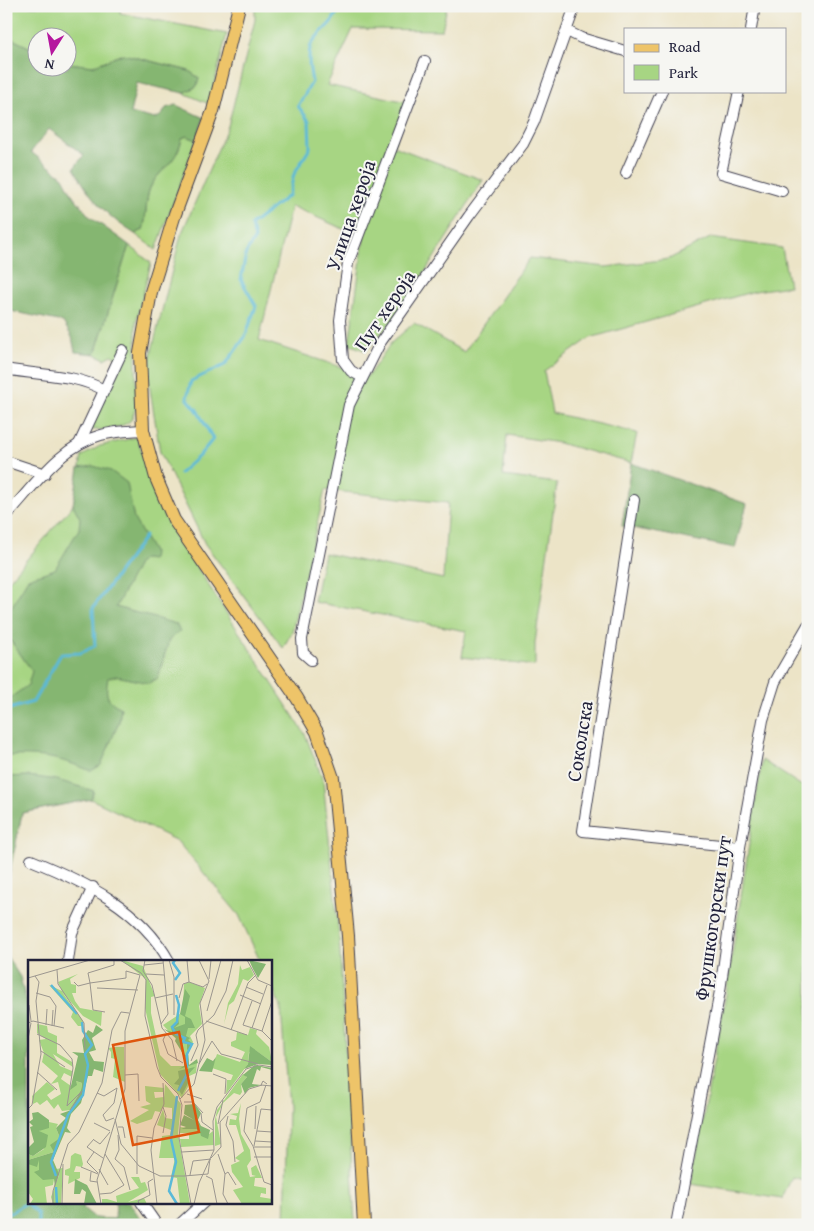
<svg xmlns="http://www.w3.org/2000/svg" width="814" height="1231" font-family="'Gentium Book Plus',serif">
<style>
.green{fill:#a7d583;stroke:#647c5f}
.forest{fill:#85b671;stroke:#546c56}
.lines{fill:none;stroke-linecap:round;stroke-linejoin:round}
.stream{stroke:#5ab9d8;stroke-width:3}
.minor-casing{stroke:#403f50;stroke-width:12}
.major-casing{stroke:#403f50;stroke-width:14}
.minor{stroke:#fff;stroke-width:10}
.major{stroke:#eec469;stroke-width:12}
.labels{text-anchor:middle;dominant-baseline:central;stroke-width:4;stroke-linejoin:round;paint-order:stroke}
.street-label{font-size:20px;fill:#22223b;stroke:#f6f6f2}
.inset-river{fill:none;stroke:#5ab9d8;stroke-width:2.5}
.inset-road{fill:none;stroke:#9b968f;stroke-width:1}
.view{fill:#de560e;fill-opacity:0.15;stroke:#de560e;stroke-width:2.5}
.inset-edge{fill:none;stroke:#22223b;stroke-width:2.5}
</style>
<rect width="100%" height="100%" fill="#f6f6f2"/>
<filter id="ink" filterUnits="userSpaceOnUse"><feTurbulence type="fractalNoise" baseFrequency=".02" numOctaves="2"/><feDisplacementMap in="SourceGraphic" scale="10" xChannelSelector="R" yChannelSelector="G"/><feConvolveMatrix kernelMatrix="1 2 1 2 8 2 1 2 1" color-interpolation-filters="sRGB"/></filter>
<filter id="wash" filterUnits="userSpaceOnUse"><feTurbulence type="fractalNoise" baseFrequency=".0096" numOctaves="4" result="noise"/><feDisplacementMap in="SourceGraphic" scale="20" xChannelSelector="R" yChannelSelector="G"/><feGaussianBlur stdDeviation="1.12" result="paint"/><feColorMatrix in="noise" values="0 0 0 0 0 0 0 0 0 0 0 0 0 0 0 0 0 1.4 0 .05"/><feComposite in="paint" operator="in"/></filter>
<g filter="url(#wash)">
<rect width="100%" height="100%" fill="#ece4c7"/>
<g class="green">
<path d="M6,6H121L120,13L227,34L209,104L184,93L197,86L199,78L189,71L123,54L92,66L68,63V38H38L37,51L6,36Z"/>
<path d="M255,6H447L442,30L353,29L327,85L412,103L393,146L483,180L401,310L366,351L349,344L364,238L291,206L259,340L368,376L391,343L414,323L464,352L530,258L606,267L669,259L710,238L782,248L789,286L755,291L590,338L544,371L552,413L637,433L631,463L559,443L507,435L503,476L557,483L535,643V666L462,657L466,631L314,602L324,553L443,579L448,503L325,490L292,632L283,648L205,544L160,452L147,370L181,235L228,126L255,20Z"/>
<path d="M187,136L196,140L156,250L135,234L143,230C147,217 145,200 150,188C160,167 176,165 182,138Z"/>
<path d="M129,245L151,263L136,322V408C134,411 133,417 131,420C123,428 101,432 90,429L120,360L112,355L105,359L95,354Z"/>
<path d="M137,437L151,480L174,532L305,734L323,780L339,936L355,1225H285L288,1107L281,1007L270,983V961H260L239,915L177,841L91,799L22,813L6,890V584L73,505L82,456L100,446Z"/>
<path d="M762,760L808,790V1181L792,1177L782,1199L691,1184L726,994Z"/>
</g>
<g class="forest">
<path d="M6,36L37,51L38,68H68V63L93,66L123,54L189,71L199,78L197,86L184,93L137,83L130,113L155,119L162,115L166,108L176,105L204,118L196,140L187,136L182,138C176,166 160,167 150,188C145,200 147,217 143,230L135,234C105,215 91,199 74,168L84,155L49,129L31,152L63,177L72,194L89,216L129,245L95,354L75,352L72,337L63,322L6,310Z"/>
<path d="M631,463L747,504L735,548L622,526Z"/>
<path d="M93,466L111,471L127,483L134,519L153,552L152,560L143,559L139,562L116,607L176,624L180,631L169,640L158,678L149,683L116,676L108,678C105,695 106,700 121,708L119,722L101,765L91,771C57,757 42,755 6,756V701L28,685L32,671L6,634V617L28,578L55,569L79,529L80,518L73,505L79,468Z"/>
<path d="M28,776L57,780L94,791L91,799L22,813L14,852L6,855V777Z"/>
<path d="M6,955L20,977L29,1011V1202H84L83,1208L95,1218L115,1219L116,1202H129L145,1225H6V1048L10,1045L6,1032V1013L8,1012Z"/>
</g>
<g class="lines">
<g class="stream">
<path d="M180,473L199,456L213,439L197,410L187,398L191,381L225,365L245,337L256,306L241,280L246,253L255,238L251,225L289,195L294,174L310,148L309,121L298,106L312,82C310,71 307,56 311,45C318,31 333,27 340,6"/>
<path d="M6,713L9,709L33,702L61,654L80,653L95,646L93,608L145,536"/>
<path d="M6,1210L10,1213L26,1203L38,1214V1225"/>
</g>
</g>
</g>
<g filter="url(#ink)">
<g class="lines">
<defs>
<g id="minor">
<path d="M751,29L755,6"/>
<path d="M567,31L581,38L625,51"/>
<path d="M739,91L721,173L782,191"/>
<path d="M626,173L662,91"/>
<path d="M6,369C40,376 73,373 104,390"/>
<path d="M362,377L351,371L343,360L340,320L348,263L425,61"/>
<path d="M79,444L123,350"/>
<path d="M6,461L45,474"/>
<path d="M634,500L583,831L740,847"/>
<path d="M6,516C34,486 60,446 101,435C115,431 129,431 143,430"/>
<path d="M311,660L303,653L302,639L349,405L380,343L469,216L523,144L534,122L575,6"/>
<path d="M31,860C85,882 140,908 169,961"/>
<path d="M68,961L72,933L93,887"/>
<path d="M141,1202L157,1225"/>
<path d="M179,1225L204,1202"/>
<path d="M676,1225L720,991L740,847L763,720L775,682L808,625"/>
</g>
<path id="major" d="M239,6L213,111L175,214L151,292L140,353L143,430L156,478L174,520L297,698L317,732L333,778L348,936L364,1225"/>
</defs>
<use href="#minor" class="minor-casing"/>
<use href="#major" class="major-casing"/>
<use href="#minor" class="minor"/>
<use href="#major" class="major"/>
</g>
</g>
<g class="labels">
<g class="street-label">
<text transform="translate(350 215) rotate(-71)">Улица хероја</text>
<text transform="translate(384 310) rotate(-56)">Пут хероја</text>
<text transform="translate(579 741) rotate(-81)">Соколска</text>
<text transform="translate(712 918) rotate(-82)">Фрушкогорски пут</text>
</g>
</g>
<g transform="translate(28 960)">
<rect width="244" height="244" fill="#ece4c7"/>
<path d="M93,0L115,6L127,36L123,37V53L132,95L143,106H156V98L150,81L135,65L155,52L156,24L161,22L177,28L171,46L174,64L162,76L165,82L160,94L161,105L169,103L168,113L159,117L162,123L154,138L132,114L117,48L118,19ZM212,5L214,10L222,7L226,15L220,21L215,19L206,41L201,45L196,64L200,43L210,24ZM50,14L42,19L43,24L48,25V33H44L47,41L52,48L74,52L73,66L55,56L34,32L55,61L54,66H50L43,57L45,52L21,25L34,31L30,22ZM9,64L19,66L20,72L29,76V93L44,102L45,107L25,94L32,106L44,111V117L36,113L33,119L43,126L48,121L54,123L52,136L43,150L34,151L30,144L26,149L19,140L12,145L9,142L5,144L4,136L19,122L27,129L19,135L23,140L33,134L30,122L23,124L30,116L14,102L16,93L11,80L18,79L9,73ZM222,68L229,70L228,74L241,87L244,102L227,90L221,92L220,104L198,134L199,120H203L205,115L184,108L188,97L189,94L212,102L217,92L203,86V82L208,80L209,72L220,75ZM88,87H96L97,122L85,117L87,99L83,98V92L80,88ZM215,114L219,117L213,124L214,132L212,135L206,133L195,143L188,157L193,184L187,186V160L189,150ZM137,124L153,144L150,174L162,244H152L149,218L143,217L147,198H131L134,176L142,175L143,170L129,165L135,149L137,158L144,159V148L135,147L132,152L127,151L124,159L109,164L102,161L121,150L112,147L123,144L118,141L117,126L136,128V132H126L127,138L136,137ZM213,143L211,159L213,174L222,190L223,200L219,206L222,217L228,216L224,215L223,208L228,205L234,218H227L226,226L238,228V234L233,233L232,237L244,239V244H214L205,230L215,227L204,212L203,205L212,201L207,198L216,191L208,165H201L202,159L208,160L209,156L202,154L210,153ZM21,162L30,164L28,168L32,178L26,184V192L0,200V194L5,196L16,189L11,171ZM152,167L171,169L180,175L185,171L186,185L153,187L152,179H161V173H152ZM47,193L53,195L55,204L54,207L48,206L46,212H52V218L40,224L41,216L37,215V210L42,208L43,196ZM11,200L13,215L17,219H26L25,225L17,227L19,244H2L5,239L0,232V204ZM35,208L33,244H25L23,237L31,215L28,209ZM103,217H111L113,223L117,222L120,230L100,242L116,238L119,244L74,243V239H79L89,242L88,236L111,228Z" fill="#a7d583"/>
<path d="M221,0L238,4L230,18L225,9ZM157,29L162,36L157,56L163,59L167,68H160L158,76L162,78L160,80L164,83L162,88L159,90V84L155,83L153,87L157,95L160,94L161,105L169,99L170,103L151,109L156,106L157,97L147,81L148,78L136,69L144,72L143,67L148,62L149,52L151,64L146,68L157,64V57L152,54ZM68,65L75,70L64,78L68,90L61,92L66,101L76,102L75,112L66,109L64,116H60L53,143L43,154L39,168L43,173L37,172L25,200L31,214L27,227L26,219L15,220L6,212L11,210V200L9,207L0,204V200L26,192L22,185L32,178L28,168L38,158L32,154L43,150L53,130L54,123L48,121L49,125L42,130L50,96L44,92L56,93L54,80L60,70L65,73ZM222,86L244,102V105L230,104L216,109L220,104ZM188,97L184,112L171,111L179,98L185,101ZM227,105L244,108V110L233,107L232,111L229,109L224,124L233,125L221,128L217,134L213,124L219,117L215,115ZM167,107L158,117L161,121L154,135L150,129L151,125L146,124L151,118L150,111ZM167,144L173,153L170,160L173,166L182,170L180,179L173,176L171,169H153L158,167L152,165L156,155L166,160L156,154L157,145ZM10,152L21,160V168L11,171L20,175L18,187L5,196L0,194V188L6,182L2,167L5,166L1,162L5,159L4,153ZM47,219L59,225L69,244H56L58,232L54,229L52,234H46Z" fill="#85b671"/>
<path class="inset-river" d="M147,0L145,3L152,13L147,20M23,25L49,54M148,35L151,45L149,62L144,67L148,74L157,78L155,82L164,84L159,94V108M150,131L160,112M149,136L143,179L148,202L141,231L149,244M28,216L23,202L40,155L55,135L60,105L57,94L64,85L55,71L54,62M28,227L29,244"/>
<path class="inset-road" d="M92,0L113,13L118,20L117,56L129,107L133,117L150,134L154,145L151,178L163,244M117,0L115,11L124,25L134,68L144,80L149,101M141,0L146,17V55M159,0L161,22M219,0L230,20L244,26M116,5L135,3M29,10L30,24L56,63L57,90M118,14L136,15M0,18L62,0M181,19L183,0M46,22L50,26L62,23L60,13L86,5V0M218,27L235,34M69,28L110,30M8,33L22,37L28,46L26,66M212,35L233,44M127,38L145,34M151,38L155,24L161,22L175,27L179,24M224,41L215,65L234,71M244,41L234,71L244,81M1,45L3,61M179,51L193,0M178,61L219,75M0,63L5,61L36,68M133,64L140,54L135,0M18,65L19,49M24,66L25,50M224,68L239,25M203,70L220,23L227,16M9,74L32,85L44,99L45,108L39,146L54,131L42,150M138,74L135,80L140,94L155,103M0,79L3,63M13,91L37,107M163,101L170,85L168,75L170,70L186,55L198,31L205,0M171,104L184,81L193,94L230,104M9,112L29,130M185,114L198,119L197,134M97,115L110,114L111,141M239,124L235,121L233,125L244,126M238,125L232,142L219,148L216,171L225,186L236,222L244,225M69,133L76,136L89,128L86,143L75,155L78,161L86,158M159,134L174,139M152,139L166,124L177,80L172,43L181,21L171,0M156,142H165L175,153M0,149L4,145L13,94L8,41L11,22L7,16M173,153L174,162L185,170M200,156L198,165L205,181L207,202M87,159L93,184L111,206L132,216H156M66,163L82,171M190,164L195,140M90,167H95L97,178M227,169L228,146M229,171L244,172M135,173L138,156L135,147M90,175L91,190L87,199L96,207L102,230M66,179L59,187L75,198M66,180L72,184L82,172M227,181L244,182M226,186L233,149L244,150M226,187H244M66,192L59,202L70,213M154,192L186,190M190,194L197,214L195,234L200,244M226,197H244M183,198L193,187L192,162L221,129L234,125M53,207L70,214M71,209L80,225M63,212L62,221L69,222M109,214V176L124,178M197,214L200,212L208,225M162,215L165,201L183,199M156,216L180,214L182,199M178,216L184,219L189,244M72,234L83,233L96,225L77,194M25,244V231L40,184L51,172L74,123L84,70L93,52L101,53M34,244L35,204M73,244L69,220L97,129V71L112,15L98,11V18L62,23L65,50L77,52M111,244L110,241L122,235L120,222L125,219M129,244L123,190L126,168L136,144L135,123M166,244L171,223L186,190L185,161L189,147L218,109L231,105L244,107"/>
<path class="view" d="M151,72L171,172L105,185L85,85Z"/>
<rect width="244" height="244" class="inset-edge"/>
</g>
<rect width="814" height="1231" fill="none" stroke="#f6f6f2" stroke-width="25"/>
<rect x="624" y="28" width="162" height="65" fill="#f6f6f2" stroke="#a1a1a9"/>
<rect x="634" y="44" width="25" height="8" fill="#eec469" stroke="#a1a1a9"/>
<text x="669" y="52" font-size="15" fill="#22223b">Road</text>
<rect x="634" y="65" width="25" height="15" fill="#a7d583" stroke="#a1a1a9"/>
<text x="669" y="78" font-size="15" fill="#22223b">Park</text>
<g transform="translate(52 52) rotate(191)"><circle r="24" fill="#f6f6f2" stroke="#a1a1a9"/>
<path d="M0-4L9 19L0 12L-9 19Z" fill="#b5179e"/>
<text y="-8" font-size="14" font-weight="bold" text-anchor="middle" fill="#22223b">N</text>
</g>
</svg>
